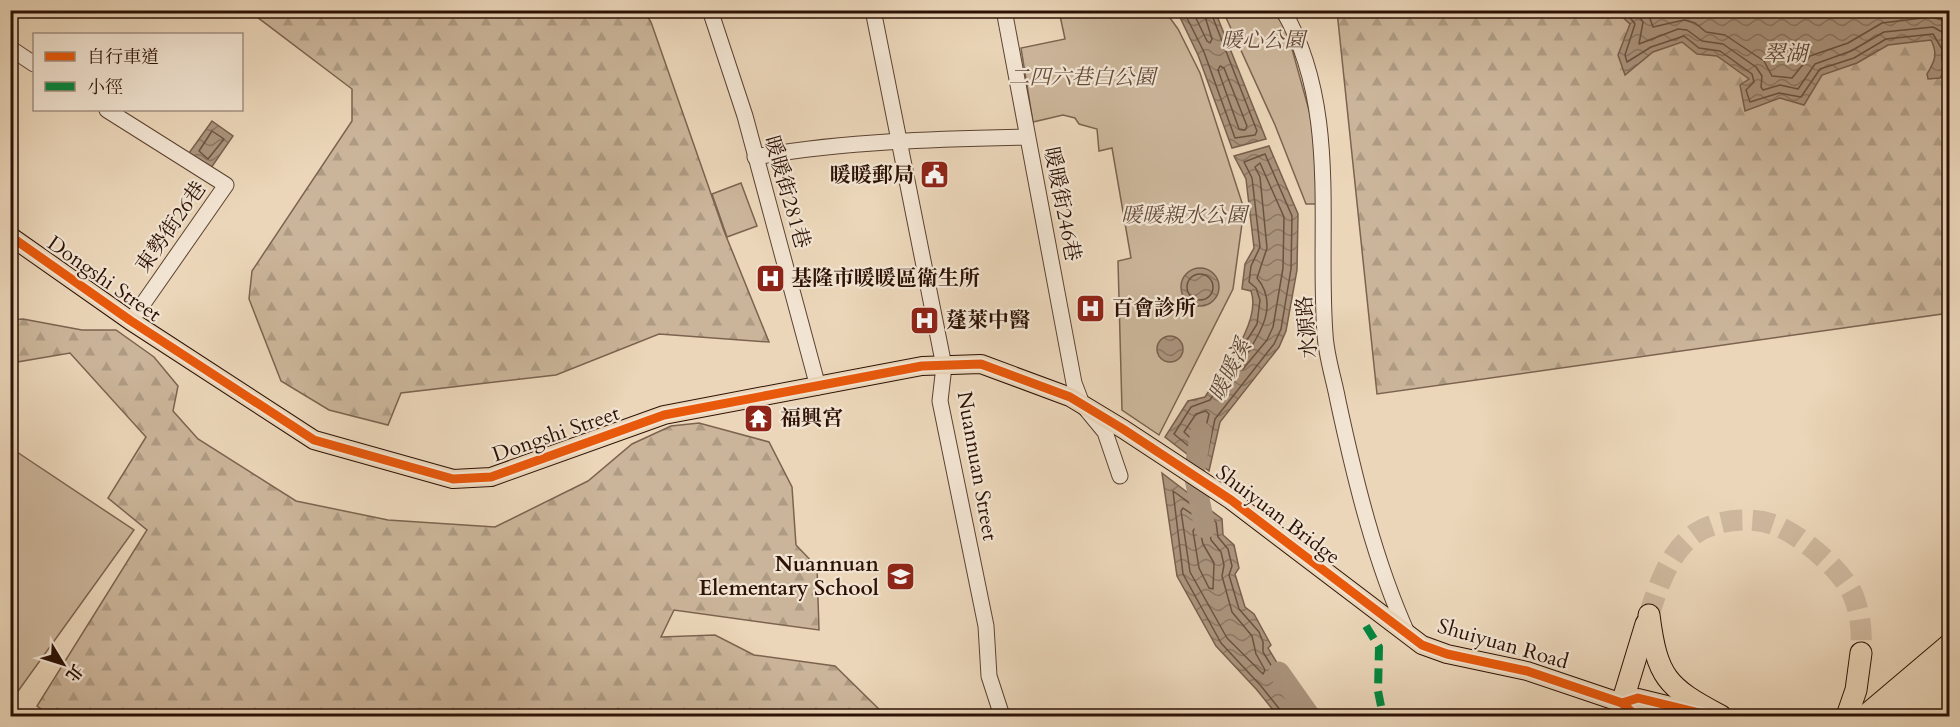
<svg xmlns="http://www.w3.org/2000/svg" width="1960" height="727" font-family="Cardo,'Noto Serif TC',serif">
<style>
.forest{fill:url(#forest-firs);stroke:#7c6350;stroke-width:1.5}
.green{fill:#cbb59a;stroke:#7c6350;stroke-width:1.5}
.water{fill:url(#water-waves);stroke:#785f4c;stroke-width:1.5}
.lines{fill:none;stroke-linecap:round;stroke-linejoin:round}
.shore{stroke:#6b5240;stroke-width:1.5}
.river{stroke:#aa937c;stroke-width:21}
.highway-tunnel{stroke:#ceb89e;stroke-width:21;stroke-dasharray:21 10;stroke-linecap:butt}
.minor-casing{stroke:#5c4232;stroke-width:17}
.major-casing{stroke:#2c1105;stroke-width:20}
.highway-casing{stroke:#2c1105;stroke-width:23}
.minor{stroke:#f2e4d2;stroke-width:15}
.major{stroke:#ebd6b9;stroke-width:18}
.highway{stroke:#ebd6b9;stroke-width:21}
.quiet{stroke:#00873e;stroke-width:8;stroke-dasharray:15 8;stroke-linecap:butt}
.cycleway-casing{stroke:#f2e4d2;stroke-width:13}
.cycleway{stroke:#e8590c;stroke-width:9}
.labels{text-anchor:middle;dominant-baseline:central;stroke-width:4.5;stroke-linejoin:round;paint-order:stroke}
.park-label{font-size:21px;font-style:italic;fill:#644a39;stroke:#f2e4d2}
.poi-label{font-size:21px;font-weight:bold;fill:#2c1105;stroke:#f2e4d2;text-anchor:start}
.street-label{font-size:21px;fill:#2c1105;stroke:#f2e4d2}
.water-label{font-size:22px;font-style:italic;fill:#5e4535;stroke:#f2e4d2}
</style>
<defs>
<pattern id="forest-firs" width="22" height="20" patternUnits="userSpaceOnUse" patternTransform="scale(1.5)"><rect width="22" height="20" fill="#cbb59a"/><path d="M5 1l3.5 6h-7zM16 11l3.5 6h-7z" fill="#ae9b83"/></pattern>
<pattern id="water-waves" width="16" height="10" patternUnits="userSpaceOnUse" patternTransform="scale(1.5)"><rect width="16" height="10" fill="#aa937c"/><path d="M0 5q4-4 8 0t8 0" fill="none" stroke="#8b7764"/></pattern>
</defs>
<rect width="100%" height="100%" fill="#ebd6b9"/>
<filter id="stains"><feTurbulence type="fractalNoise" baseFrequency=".00333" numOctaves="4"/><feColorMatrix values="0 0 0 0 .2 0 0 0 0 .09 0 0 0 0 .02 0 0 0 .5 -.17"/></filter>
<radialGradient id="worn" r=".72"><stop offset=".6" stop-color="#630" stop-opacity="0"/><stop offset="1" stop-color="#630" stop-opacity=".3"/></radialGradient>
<g class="forest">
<path d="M249,11H644L651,22L724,231L769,342L659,334L556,375L401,393L388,425L329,410L281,381L249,299L252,271L352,121V89Z"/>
<path d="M1337,11H1949V313L1377,394Z"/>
<path d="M23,319L82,330H116L154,357L178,386L173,411L198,439L296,501L388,520L495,527L588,481L632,444L671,426L699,423L769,442L792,487L796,545L817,567L819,630L674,610L661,637L715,635L754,655L835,666L886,716H51L37,706L147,530L108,498L146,437L70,353L11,363V320Z"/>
</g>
<g class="green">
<path d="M1059,11H1165L1178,29L1200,73L1244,209L1233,289L1159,435L1122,410L1118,261L1131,258L1112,148L1099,151L1097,129L1079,124L1075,118L1063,115L1033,122L1021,48L1065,39Z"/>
<path d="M1223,11H1274L1287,31L1317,139V204H1306L1275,125Z"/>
<path d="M741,183L757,226L727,237L712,194Z"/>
<path d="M11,448L134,530L11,701Z"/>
</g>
<g class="water">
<path d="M1177,11H1215L1266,139L1232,148L1198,55Z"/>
<path d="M1616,11H1949V64L1940,78L1928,79L1927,74C1935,61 1938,54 1931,40L1888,45L1857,63L1822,75L1804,105L1780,98L1745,111L1740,85L1749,79L1717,56L1697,54L1682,42L1653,52L1625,75L1618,55L1630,24Z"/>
<path d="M212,121L233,136L211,168L189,153Z"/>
<path d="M1269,146L1298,214L1297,270L1286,331L1279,347L1220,422L1209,471L1165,437L1188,401L1205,397C1222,370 1262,323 1251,291L1242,289L1245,264L1254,248L1246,179L1234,156Z"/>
<circle cx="1200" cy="287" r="19"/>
<circle cx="1170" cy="349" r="13"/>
<path d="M1162,473L1222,519L1223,535L1234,545L1239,568L1235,574L1245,607L1254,614L1271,645L1268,648L1309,716H1278L1257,690L1216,646L1177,576Z"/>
</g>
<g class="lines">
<g class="shore">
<path d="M1183,10L1204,52L1235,138L1255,135L1257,131L1210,10"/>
<path d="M1192,10L1207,41L1210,43L1212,39L1203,10"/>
<path d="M1624,10L1635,24L1625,55L1627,62L1651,47L1684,36L1699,48L1720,51L1752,74L1754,82L1746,90L1750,102L1779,93L1801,97L1820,69L1854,58L1886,39L1933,34L1942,49V60L1950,61"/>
<path d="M1635,10L1643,22L1639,44L1678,29L1687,30L1702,41L1723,44L1756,67L1762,76L1761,87L1763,90L1780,85L1798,89L1815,64L1851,51L1884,32L1933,27L1942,32L1950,48"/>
<path d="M1647,10L1653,27L1684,20L1695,23L1706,32L1725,35L1764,61L1772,76L1792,78L1810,56L1848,43L1882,23L1931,17L1942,20L1950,27"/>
<path d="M1220,66L1224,68L1247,126L1245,130L1239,129L1218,70Z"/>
<path d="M212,131L224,139L208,159L199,151Z"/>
<path d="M1265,154L1292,216L1291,269L1281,329L1274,344L1215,419L1207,456L1203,458L1174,434L1191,407L1210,400L1257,324L1260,300L1256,288L1249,282L1251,266L1260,247L1252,178L1244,162Z"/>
<path d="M1260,163L1284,217L1283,268L1273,327L1267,340L1243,369L1240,365C1257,338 1281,307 1257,278L1267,248L1260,177L1255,167Z"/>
<circle cx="1200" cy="287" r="13"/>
<path d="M1206,411L1209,414L1202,443L1198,445L1184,432L1196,414Z"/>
<path d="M1183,508L1209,526L1211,540L1221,552L1224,565L1222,576L1232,612L1252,636L1256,654L1265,670L1263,674L1227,638L1190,572L1181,511Z"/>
<path d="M1195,528L1200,531L1203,544L1214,563L1213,589L1209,588L1199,568L1193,531Z"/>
<path d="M1282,716L1281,711L1261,686L1221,643L1183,574L1173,491L1216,522L1218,537L1228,549L1232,566L1229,575L1239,609L1259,632L1263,642V652L1302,716"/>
</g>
<g class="river">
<path d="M1201,432L1194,474L1205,528"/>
<path d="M1279,672L1310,716"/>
</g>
<path class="highway-tunnel" d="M1649,615C1658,587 1668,555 1692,536C1713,519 1751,516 1775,525C1801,535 1842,570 1853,595C1861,615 1862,632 1861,653"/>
<defs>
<g id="minor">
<path d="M710,10L745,116L818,387"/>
<path d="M873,10L944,366L940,401L986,626L989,676L1002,716"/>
<path d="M1004,10L1074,383L1082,404L1105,432L1120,476"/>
<path d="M1283,10C1340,108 1317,227 1325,334C1326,356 1334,379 1338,401C1355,480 1375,562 1408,635"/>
<path d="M10,48L34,64"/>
<path d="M107,110L226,185L131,321"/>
<path d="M755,157C845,141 936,139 1027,137"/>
</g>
<g id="major">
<path d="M10,236L131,321L314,440L453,479L491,477L664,415L922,366L981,364L1070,397L1123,429L1231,500L1422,645L1447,654L1527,671L1622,703L1634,714L1645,716"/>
<path d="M1622,703L1638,698L1712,716"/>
</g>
<g id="highway">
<path d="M1649,615C1657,677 1666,687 1721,716"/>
<path d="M1622,703L1646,624"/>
<path d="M1847,716L1856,690L1861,653"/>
<path d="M1865,716L1950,644"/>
<path d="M1891,716L1950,665"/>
<path d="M1920,716L1950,690"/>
</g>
</defs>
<use href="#minor" class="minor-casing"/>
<use href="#major" class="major-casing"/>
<use href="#highway" class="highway-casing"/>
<use href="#minor" class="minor"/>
<use href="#major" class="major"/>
<use href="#highway" class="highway"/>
<path class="quiet" d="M1366,626L1379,647L1378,691L1383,716"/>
<defs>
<g id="cycleway">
<path d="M10,236L131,321L314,440L453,479L491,477L664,415L922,366L981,364L1070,397L1123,429L1231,500L1422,645L1447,654L1527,671L1622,703L1634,714L1645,716"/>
<path d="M1622,703L1638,698L1712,716"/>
</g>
</defs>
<use href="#cycleway" class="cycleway-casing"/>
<use href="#cycleway" class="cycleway"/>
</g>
<defs>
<symbol id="civic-square" viewBox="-11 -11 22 22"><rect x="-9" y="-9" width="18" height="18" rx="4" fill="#8f2418" stroke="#f2e4d2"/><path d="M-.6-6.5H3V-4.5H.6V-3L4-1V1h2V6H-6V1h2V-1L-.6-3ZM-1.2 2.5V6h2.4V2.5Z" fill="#fff"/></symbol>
<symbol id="hospital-square" viewBox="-11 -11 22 22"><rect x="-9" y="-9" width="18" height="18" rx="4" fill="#8f2418" stroke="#f2e4d2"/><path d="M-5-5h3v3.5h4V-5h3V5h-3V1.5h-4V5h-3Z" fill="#fff"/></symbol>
<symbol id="temple-square" viewBox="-11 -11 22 22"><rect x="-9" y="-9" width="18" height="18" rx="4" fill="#8f2418" stroke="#f2e4d2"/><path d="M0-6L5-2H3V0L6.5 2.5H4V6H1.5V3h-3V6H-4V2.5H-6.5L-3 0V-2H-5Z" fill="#fff"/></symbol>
<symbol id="school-square" viewBox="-11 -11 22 22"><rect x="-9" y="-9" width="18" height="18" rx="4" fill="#8f2418" stroke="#f2e4d2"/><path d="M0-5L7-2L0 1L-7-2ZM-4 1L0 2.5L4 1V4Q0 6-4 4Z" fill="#fff"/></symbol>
</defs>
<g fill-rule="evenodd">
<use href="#civic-square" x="918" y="158" width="33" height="33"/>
<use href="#hospital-square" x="754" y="262" width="33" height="33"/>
<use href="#hospital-square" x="1074" y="292" width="33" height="33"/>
<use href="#hospital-square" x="908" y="304" width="33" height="33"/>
<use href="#temple-square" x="742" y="402" width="33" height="33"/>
<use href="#school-square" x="884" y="560" width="33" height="33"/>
</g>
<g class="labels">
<g class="park-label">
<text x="1263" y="40">暖心公園</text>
<text x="1082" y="77">二四六巷白公園</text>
<text x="1184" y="215">暖暖親水公園</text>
</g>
<g class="poi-label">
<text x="914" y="175" text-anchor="end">暖暖郵局</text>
<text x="791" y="278">基隆市暖暖區衛生所</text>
<text x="1112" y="308">百會診所</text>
<text x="946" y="320">蓬萊中醫</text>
<text x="780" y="418">福興宮</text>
<text x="879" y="564" text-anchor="end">Nuannuan<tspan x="879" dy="24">Elementary School</tspan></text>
</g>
<g class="street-label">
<text transform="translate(787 192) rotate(74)">暖暖街281巷</text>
<text transform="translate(1062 204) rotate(79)">暖暖街246巷</text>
<text transform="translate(171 227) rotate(-55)">東勢街26巷</text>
<text transform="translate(104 279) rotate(35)">Dongshi Street</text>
<text transform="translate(1307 327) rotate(-95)">水源路</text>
<text transform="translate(556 434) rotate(-19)">Dongshi Street</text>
<text transform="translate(977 466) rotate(80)">Nuannuan Street</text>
<text transform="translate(1278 515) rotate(37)">Shuiyuan Bridge</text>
<text transform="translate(1503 644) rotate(16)">Shuiyuan Road</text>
</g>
<g class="water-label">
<text x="1785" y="54">翠湖</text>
<text transform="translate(1230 370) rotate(-63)">暖暖溪</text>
</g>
</g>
<rect width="1960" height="727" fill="none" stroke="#ebd6b9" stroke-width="36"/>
<rect x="12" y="12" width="1936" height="703" fill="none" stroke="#2c1105" stroke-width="3"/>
<rect x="18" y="18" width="1924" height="691" fill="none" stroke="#2c1105" stroke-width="1.5"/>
<rect x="33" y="33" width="210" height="78" fill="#f2e4d2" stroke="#a39080" stroke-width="1.5"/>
<rect x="45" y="52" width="30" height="9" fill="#e8590c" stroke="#a39080" stroke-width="1.5"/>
<text x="87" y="63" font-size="18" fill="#2c1105">自行車道</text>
<rect x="45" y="82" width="30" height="9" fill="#00873e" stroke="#a39080" stroke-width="1.5"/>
<text x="87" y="93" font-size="18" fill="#2c1105">小徑</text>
<g transform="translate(63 664) rotate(128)" stroke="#f2e4d2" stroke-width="4.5" paint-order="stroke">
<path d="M0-4.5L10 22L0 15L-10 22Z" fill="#2c1105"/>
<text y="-9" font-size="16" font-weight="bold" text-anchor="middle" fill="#2c1105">北</text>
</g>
<rect width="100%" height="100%" filter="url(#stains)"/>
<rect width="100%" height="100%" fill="url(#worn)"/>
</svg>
